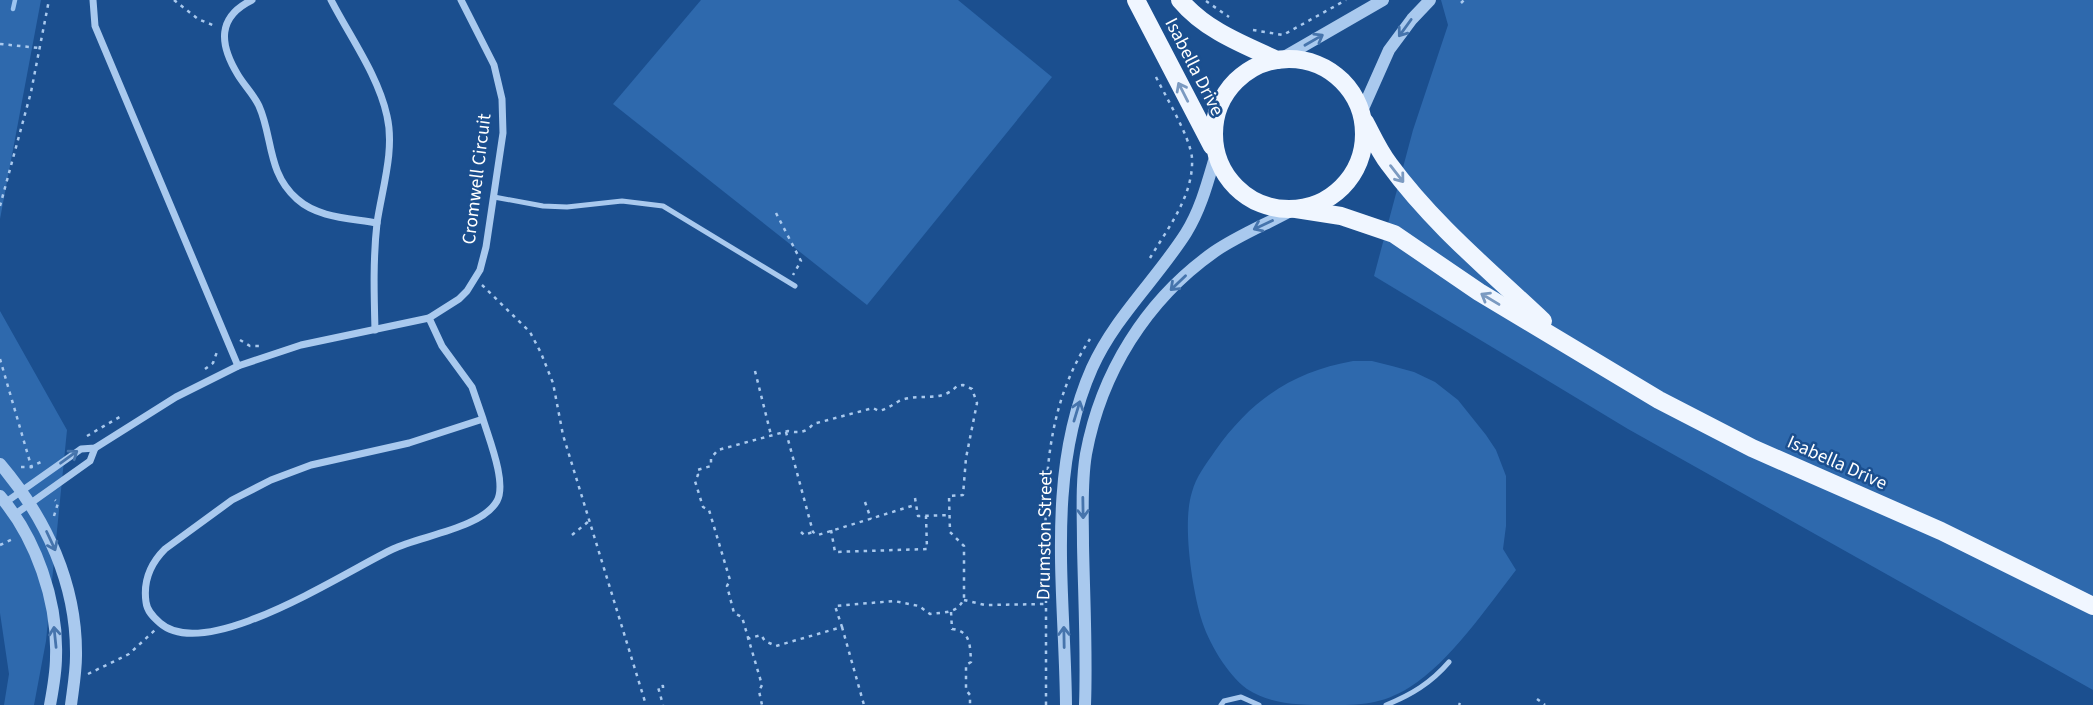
<svg xmlns="http://www.w3.org/2000/svg" width="2093" height="705" font-family="'Source Sans 3',sans-serif">
<style>
.green{fill:#2e69ad}
.lines{fill:none;stroke-linecap:round;stroke-linejoin:round}
.stream{stroke:#9cc4f0;stroke-width:4.5}
.path{stroke:#a9c9ee;stroke-width:2.5;stroke-dasharray:3.5 5;stroke-linecap:butt}
.service{stroke:#a9c9ee;stroke-width:5}
.minor{stroke:#a9c9ee;stroke-width:7}
.tertiary{stroke:#a9c9ee;stroke-width:12}
.primary{stroke:#f0f6ff;stroke-width:18}
.oneway{stroke:#4674ac}
.oneway2{stroke:#7b9ac1}
.labels{text-anchor:middle;dominant-baseline:central;stroke-width:5;stroke-linejoin:round;paint-order:stroke}
.street-label{font-size:19px;fill:#fff;stroke:#1b4f8f}
</style>
<rect width="100%" height="100%" fill="#1b4f8f"/>
<g class="green">
<path d="M0,0H41L0,219Z"/>
<path d="M701,0H958L1052,77L867,305L613,104Z"/>
<path d="M1441,0H2093V690L1628,429L1374,276L1413,130L1448,25Z"/>
<path d="M0,311L67,430L46,641L34,705H4L9,674L0,613Z"/>
<path d="M1353,361H1372L1392,366L1414,372L1435,382L1458,400L1486,435L1496,450L1506,476V526L1503,549L1516,570C1487,607 1450,662 1410,687C1381,705 1361,705 1329,705C1301,705 1271,705 1247,689C1227,674 1208,642 1201,618C1192,587 1182,523 1192,492C1196,477 1206,464 1215,451C1251,400 1292,372 1353,361Z"/>
</g>
<g class="lines">
<path class="stream" d="M13,9L15,0"/>
<g class="path">
<path d="M174,0L198,19L215,26"/>
<path d="M1206,1L1229,17"/>
<path d="M1461,3L1464,0"/>
<path d="M1253,30L1283,35L1346,0"/>
<path d="M0,44L39,48"/>
<path d="M0,206L31,92L49,0"/>
<path d="M776,213L801,261L793,275"/>
<path d="M1150,258C1168,228 1194,195 1192,158C1190,136 1164,94 1154,73"/>
<path d="M482,285L530,332L541,353L553,383L563,435L646,705"/>
<path d="M240,340L250,346H260"/>
<path d="M0,359L32,469"/>
<path d="M205,369L213,363L218,349"/>
<path d="M755,371L771,435"/>
<path d="M786,432L813,532L818,535L915,505"/>
<path d="M87,436L123,415"/>
<path d="M21,467H30L41,462"/>
<path d="M915,498L918,516L950,515"/>
<path d="M865,502L871,519"/>
<path d="M54,516L58,503L55,500"/>
<path d="M831,530L835,552L927,549L926,516"/>
<path d="M801,532L804,535L813,532"/>
<path d="M572,535L589,521"/>
<path d="M0,545L13,539"/>
<path d="M1046,555C1044,479 1047,404 1090,339"/>
<path d="M964,600L985,605L1046,604"/>
<path d="M951,612L952,629C971,631 970,646 971,662L966,665V690L970,695V705"/>
<path d="M842,627L864,705"/>
<path d="M747,639L761,635L765,641L776,646L842,627L835,606L894,601L919,606L930,614C944,612 958,614 964,598V546L950,532L949,496L963,495L966,458L977,403L972,389L963,385L957,386C940,404 919,392 899,401C892,405 887,409 879,411L873,408L813,424C806,433 799,433 788,431L718,450L711,458V466L697,470L698,475L695,481L703,507L709,510L730,580L727,586L734,613L742,617L762,685L759,691L762,705"/>
<path d="M88,674L129,654L155,630"/>
<path d="M663,688V686L658,687L663,705"/>
<path d="M1537,699L1545,705"/>
<path d="M1046,705V582"/>
<path d="M1459,705L1460,703"/>
</g>
<g class="service">
<path d="M494,197L543,206L567,207L622,201L663,206L795,286"/>
<path d="M1221,705L1224,701L1241,697L1259,705"/>
<path d="M1386,705C1411,695 1431,683 1449,662"/>
</g>
<g class="minor">
<path d="M93,0L95,26L238,366"/>
<path d="M252,0C217,17 219,44 238,75C244,85 254,95 259,106C273,137 267,173 297,199C318,218 350,218 377,223"/>
<path d="M331,0C350,37 378,75 387,116C395,150 382,189 377,223C373,259 374,294 375,330"/>
<path d="M429,318L442,346L472,387L483,419L409,443L311,465L271,480L232,500L165,549C151,563 143,581 146,602C147,611 153,617 160,623C206,664 346,571 393,549C420,536 482,528 497,501C507,483 489,439 483,419"/>
<path d="M6,502L81,449L95,448L176,397L238,366L301,345L429,318L459,299L467,291L480,270L486,247L503,133L502,99L494,65L461,0"/>
<path d="M14,515L90,461L95,448"/>
</g>
<g class="tertiary">
<path d="M1279,60L1383,0"/>
<path d="M1361,113L1389,50L1412,19L1430,0"/>
<path d="M0,464C46,518 77,584 76,656C76,672 73,689 71,705"/>
<path d="M0,496C36,538 58,601 56,657C56,672 53,689 50,705"/>
<path d="M1066,705C1065,593 1045,474 1092,368C1115,317 1156,280 1186,233C1201,209 1208,181 1216,154"/>
<path d="M1085,705C1087,652 1084,598 1083,545C1083,515 1081,484 1086,454C1101,373 1146,300 1214,252C1239,235 1267,224 1294,209"/>
</g>
<g class="primary">
<path d="M1136,0L1212,146"/>
<path d="M1180,0C1205,30 1242,44 1277,60"/>
<circle cx="1289" cy="134" r="75"/>
<path d="M1365,122C1372,135 1379,151 1389,164C1432,223 1490,271 1543,321"/>
<path d="M1296,209L1341,216L1394,234L1479,292L1659,400L1752,448L1941,531L2093,606"/>
</g>
</g>
<defs><path id="oneway-shaft" d="M-6 0H5M1.5-3L5.5 0L1.5 3" fill="none" stroke-width="1.6" stroke-linecap="round" stroke-linejoin="round" transform="scale(1.75)"/></defs>
<g class="oneway">
<use href="#oneway-shaft" transform="translate(1405 28) rotate(126)"/>
<use href="#oneway-shaft" transform="translate(1314 40) rotate(-30)"/>
<use href="#oneway-shaft" transform="translate(1263 225) rotate(155)"/>
<use href="#oneway-shaft" transform="translate(1178 283) rotate(136)"/>
<use href="#oneway-shaft" transform="translate(1077 411) rotate(-73)"/>
<use href="#oneway-shaft" transform="translate(69 457) rotate(-36)"/>
<use href="#oneway-shaft" transform="translate(1083 508) rotate(89)"/>
<use href="#oneway-shaft" transform="translate(51 541) rotate(65)"/>
<use href="#oneway-shaft" transform="translate(55 637) rotate(-96)"/>
<use href="#oneway-shaft" transform="translate(1064 637) rotate(-91)"/>
</g>
<g class="oneway2">
<use href="#oneway-shaft" transform="translate(1183 92) rotate(-117)"/>
<use href="#oneway-shaft" transform="translate(1397 174) rotate(52)"/>
<use href="#oneway-shaft" transform="translate(1490 299) rotate(-149)"/>
</g>
<g class="labels">
<g class="street-label">
<text transform="translate(1194 67) rotate(63)">Isabella Drive</text>
<text transform="translate(477 179) rotate(-83)">Cromwell Circuit</text>
<text transform="translate(1837 463) rotate(24)">Isabella Drive</text>
<text transform="translate(1045 535) rotate(-89)">Drumston Street</text>
</g>
</g>
</svg>
